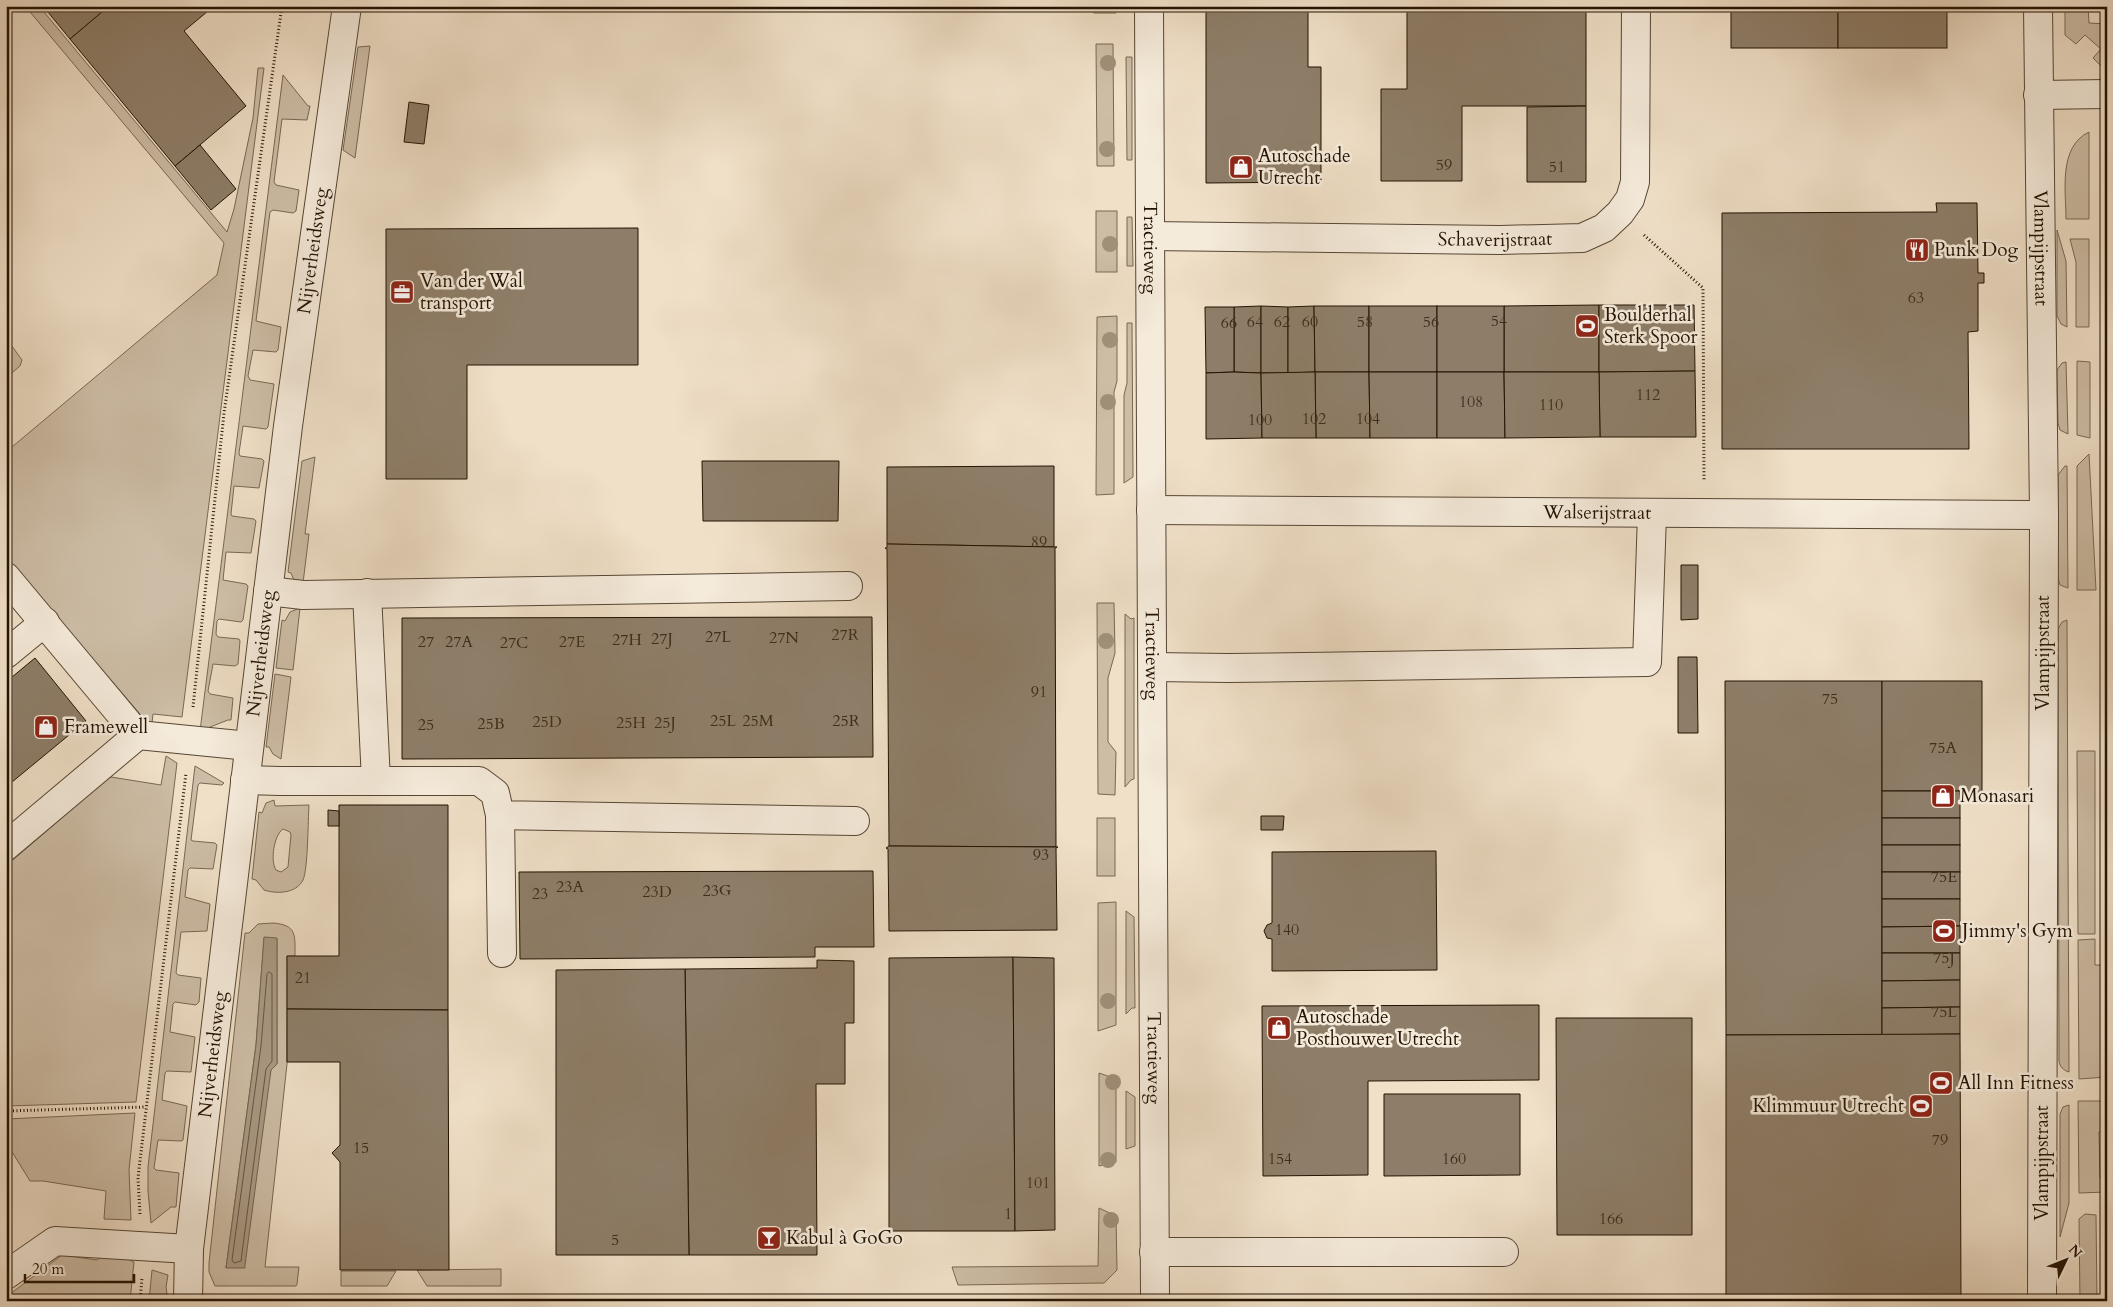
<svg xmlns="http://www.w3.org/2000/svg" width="2113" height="1307" font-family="Cardo,serif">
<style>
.green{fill:#cdbda6;stroke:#786854;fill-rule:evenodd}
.water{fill:#aa9a85;stroke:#746451}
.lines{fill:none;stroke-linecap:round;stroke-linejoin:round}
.shore{stroke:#665644;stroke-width:1}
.building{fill:#8e7e69;stroke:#231302}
.minor-casing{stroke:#564634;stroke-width:30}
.path{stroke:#231302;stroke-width:3;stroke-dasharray:1 2.5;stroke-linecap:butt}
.minor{stroke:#f5ebdb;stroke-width:28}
.tree{fill:#a0907a}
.labels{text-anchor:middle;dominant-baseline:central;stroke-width:5;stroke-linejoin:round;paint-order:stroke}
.number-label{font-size:16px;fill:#3e2e1c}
.poi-label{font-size:19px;fill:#231302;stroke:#f5ebdb;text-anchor:start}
.street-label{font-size:19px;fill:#231302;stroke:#f5ebdb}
</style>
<rect width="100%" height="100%" fill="#f0e0c8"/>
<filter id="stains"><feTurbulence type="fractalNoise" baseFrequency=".004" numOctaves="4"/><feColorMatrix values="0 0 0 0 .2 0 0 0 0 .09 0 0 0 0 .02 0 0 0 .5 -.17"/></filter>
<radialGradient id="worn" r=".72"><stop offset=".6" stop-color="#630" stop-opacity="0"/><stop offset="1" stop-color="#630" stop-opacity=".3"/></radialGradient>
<g class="green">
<path d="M25,6H39L227,232L234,209L253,118L258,68H264L182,717L153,714L152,723L146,721L6,557V452L217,275L224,243Z"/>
<path d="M1086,6H1116V13H1094Z"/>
<path d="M2065,6H2088L2089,23L2107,24V67H2102L2093,58L2101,49L2085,35L2076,44L2065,35Z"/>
<path d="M1096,44H1113L1114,166H1097Z"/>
<path d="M370,46L355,158L343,150L358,47Z"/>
<path d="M1126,57H1132V160H1127Z"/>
<path d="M283,75L308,106H310L307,120L282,119L274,182L276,185L299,190L296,211L293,213L273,210L270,212L256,321L281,327L278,350L276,352L253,350L248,376L250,380L274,384L268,427L266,429L243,426L239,453L240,456L262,459L264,461L259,488L234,486L231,514L232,516L254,519L256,521L251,553L226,552L223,580L246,584L248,586L243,620L241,622L219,619L217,621L216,634L218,637L239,639L240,641L238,664L235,666L213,664L208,691L210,694L233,698L231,720H228L200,731Z"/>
<path d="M2089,132V219H2066C2066,191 2058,147 2089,132Z"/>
<rect x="1096" y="211" width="21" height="61"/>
<path d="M1127,217H1132L1133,266H1127Z"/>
<path d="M2057,230L2066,261L2067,327L2061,324L2057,316Z"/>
<path d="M2070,239H2089V327H2076V262Z"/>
<path d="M1117,316V381L1114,392V494L1096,495L1097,317Z"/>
<path d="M1127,323H1132L1133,477L1124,483V395L1127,383Z"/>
<path d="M6,338L22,360L20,366L6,378Z"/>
<path d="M2077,361L2090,362V438L2077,435Z"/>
<path d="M2066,362L2068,434L2060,430L2058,423L2057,370L2062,363Z"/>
<path d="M2089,454L2096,590H2077V466Z"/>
<path d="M315,457L305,534H309L303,583L294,580L291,573L288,572L302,461Z"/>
<path d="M2065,466H2067L2068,588L2060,585L2058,578V475Z"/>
<path d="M1097,603H1114L1115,653L1108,678V742L1116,752L1115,795L1098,794Z"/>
<path d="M300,608L293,670L276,668L282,620L285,621L290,612Z"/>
<path d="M1125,614L1131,619L1134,618V779L1131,780L1125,787Z"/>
<path d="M2067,620L2069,1072C2063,1070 2060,1067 2059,1061L2058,629L2062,622Z"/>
<path d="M275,674L291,677L281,759L273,754L269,747H266Z"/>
<path d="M2077,751H2095V934H2078Z"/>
<path d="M166,756L177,763L136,1102L6,1106V866L107,779L111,777L161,785Z"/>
<path d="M195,766L224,783L222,785L200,783L198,785L191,840L193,841L215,843L217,845L213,869L190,868L188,870L185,897L210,904L207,931L181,932L176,973L178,975L201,978L199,1002L196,1005L175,1002L173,1004L170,1032L195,1037L191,1072L167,1071L165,1073L162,1100L187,1106L183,1140L181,1141L158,1140L154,1168L156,1170L179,1173L176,1207H171L151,1223L148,1191V1167Z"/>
<path d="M274,800L275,806L309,805C308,819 308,870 303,880C296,894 276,894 264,890L256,880L252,879L259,812L262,813L266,803ZM283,829L290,832L291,835L288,867L281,872L276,870C270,861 274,835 283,829Z"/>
<rect x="1097" y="818" width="18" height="58"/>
<path d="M1116,902V1025L1098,1031V903Z"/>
<path d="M1126,911L1134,917L1135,1008H1132L1126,1014Z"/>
<path d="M273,923C297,925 295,935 295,956H287V1064L265,1267H299L297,1284L296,1286H215L209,1272V1263L245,933H249L258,924ZM264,938L277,939V1064L271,1069L226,1268L256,1045Z"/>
<path d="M2095,939V965H2107V1077L2079,1079L2078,940Z"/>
<path d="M1099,1073L1116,1079V1162L1099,1166Z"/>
<path d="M1126,1091L1135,1097V1146L1126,1149Z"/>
<path d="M2078,1101H2107V1131L2099,1132L2100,1178H2107V1192L2079,1193Z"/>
<path d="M2069,1105V1203L2060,1237V1114L2063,1107Z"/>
<path d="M135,1113L129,1170L131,1220L104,1219L106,1191L43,1181H30L6,1142V1119Z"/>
<path d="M1099,1208L1116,1216L1117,1270L1104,1283L958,1285L952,1267L1098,1266Z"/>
<path d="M2085,1214L2096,1215L2097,1301H2080L2079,1219Z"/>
<path d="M109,1250L134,1262L130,1301H6V1297L62,1255L97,1260Z"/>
<path d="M501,1269V1286H427L417,1270Z"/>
<path d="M152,1270L168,1275L166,1287L168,1301H149Z"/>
<path d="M341,1271H396L387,1286H341Z"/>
</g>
<path class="water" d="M264,937L277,938V1064L271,1070L245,1265V1268H226L256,1045Z"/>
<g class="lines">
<path class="shore" d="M269,972L272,974V1061L266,1069L241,1261L234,1263L232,1260L261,1046L267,974Z"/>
</g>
<g class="building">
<path d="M43,6H109L70,39Z"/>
<path d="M109,6H214L184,31L246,106L175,166L70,39Z"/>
<rect x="1731" y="6" width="107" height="42"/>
<rect x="1838" y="6" width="109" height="42"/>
<path d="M1407,9H1586V106H1462V181H1381V89H1407Z"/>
<path d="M1206,10H1308V67H1321V182L1206,183Z"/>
<path d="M409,102L429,105L424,144L404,142Z"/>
<path d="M1586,106V182H1527V107Z"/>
<path d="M200,145L236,189L211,210L175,166Z"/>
<path d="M1936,203H1977L1978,273H1984V283H1978V331L1968,332L1969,449H1722V213L1937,212Z"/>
<path d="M638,228V365H467V479H386V229Z"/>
<path d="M1599,305V372H1504V306Z"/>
<path d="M1599,305H1694L1695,371L1599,372Z"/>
<path d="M1261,306V373L1234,372V307Z"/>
<path d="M1261,306L1288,307V373H1261Z"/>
<path d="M1314,306L1315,372L1288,373V307Z"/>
<path d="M1314,306H1369V372H1315Z"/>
<rect x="1369" y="306" width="68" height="66"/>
<rect x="1437" y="306" width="67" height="66"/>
<path d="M1205,307H1234V372L1206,373Z"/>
<path d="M1695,371L1696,437H1600L1599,372Z"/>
<path d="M1234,372L1261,373L1262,438L1206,439V373Z"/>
<path d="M1315,372H1369L1370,438H1316Z"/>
<path d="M1315,372L1316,438H1262L1261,373Z"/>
<path d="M1369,372H1437V438H1370Z"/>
<path d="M1437,372H1504L1505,438H1437Z"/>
<path d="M1504,372H1599L1600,437L1505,438Z"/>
<path d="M702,461H839L838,521H703Z"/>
<path d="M1054,466V547L887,544V467Z"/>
<path d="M887,544L1057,547L1055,548L1056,847L889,846L887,549L885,548H887Z"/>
<path d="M1681,565H1698V619L1681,620Z"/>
<path d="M872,617L873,757L402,759V618Z"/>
<path d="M1678,657H1697L1698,733H1678Z"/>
<path d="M35,658L86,721L6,787V682Z"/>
<path d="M1725,681H1882V1035H1726Z"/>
<path d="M1882,681H1982V793H1960V791H1882Z"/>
<rect x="1882" y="791" width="78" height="27"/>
<path d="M339,805H448V1010L287,1009V956H339Z"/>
<path d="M328,810L339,811V826H328Z"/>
<path d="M1261,816H1284L1283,830H1261Z"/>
<rect x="1882" y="818" width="78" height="27"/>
<rect x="1882" y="845" width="78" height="27"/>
<path d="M889,846L1058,847L1056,848L1057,930L889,931L888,849L886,848Z"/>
<path d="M1436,851L1437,970L1272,971V939L1267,938L1264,931L1267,925L1272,923V852Z"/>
<path d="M873,871L874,947H815V957L520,959L519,872Z"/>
<rect x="1882" y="872" width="78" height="27"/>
<path d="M1882,899H1960V926L1882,927Z"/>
<path d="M1960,926V953H1882V927Z"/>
<path d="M1882,953H1960V980L1882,981Z"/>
<path d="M1013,957L1015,1231H889V958Z"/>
<path d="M1013,957L1054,958L1055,1230L1015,1231Z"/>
<path d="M817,960L854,961V1023H845V1084H816L817,1255H689L685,969L817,968Z"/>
<path d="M685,969L689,1255H556V970Z"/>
<path d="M1960,980V1007L1882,1008V981Z"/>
<path d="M1539,1005V1080L1368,1081V1175L1263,1176L1262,1006Z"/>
<path d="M1960,1007V1034L1882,1035V1008Z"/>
<path d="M287,1009L448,1010L449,1270H340V1162L332,1153L340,1145V1062H287Z"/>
<path d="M1556,1018H1692V1235H1557Z"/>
<path d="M1960,1034L1961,1301H1726V1035Z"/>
<path d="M1384,1094H1520V1175L1384,1176Z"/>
<rect x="1479" y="1299" width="20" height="2"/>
</g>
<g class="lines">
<defs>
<g id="minor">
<path id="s1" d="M1149,6L1155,1301"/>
<path id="s2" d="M2038,6L2044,515L2042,1301"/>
<path d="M2038,95L2107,94"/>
<path id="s3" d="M1150,236L1500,240L1582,238L1604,228L1620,213L1630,199L1635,182L1636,6"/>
<path id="s4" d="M1151,510L2044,515"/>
<path d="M6,577L138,735L249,746"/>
<path d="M268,591L303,595L848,586"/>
<path d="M367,593L376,781"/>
<path d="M6,654L45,622"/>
<path d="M1153,667L1229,668L1647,662L1652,514"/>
<path d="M245,780L280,781H479L495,793L500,815L855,821"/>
<path d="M500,815L502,953"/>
<path d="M6,846L138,735"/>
<path d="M1154,1252H1504"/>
<path d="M6,1275L55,1241L189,1249"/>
<path id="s5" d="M188,1301L189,1249L288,426L347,6"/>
</g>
</defs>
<use href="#minor" class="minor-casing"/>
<g class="path">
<path d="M1644,235L1703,288L1704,480"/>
<path d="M193,707L224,413L282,6"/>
<path d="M6,1111L146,1107"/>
<path d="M140,1214L138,1178L186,773"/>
<path d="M140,1301L142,1278"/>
</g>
<use href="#minor" class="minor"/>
</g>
<g class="tree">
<circle cx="1108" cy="63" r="8"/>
<circle cx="1107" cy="149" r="8"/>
<circle cx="1110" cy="244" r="8"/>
<circle cx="1110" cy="340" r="8"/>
<circle cx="1108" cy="402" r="8"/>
<circle cx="1106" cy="641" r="8"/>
<circle cx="1108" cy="1001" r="8"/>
<circle cx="1113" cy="1082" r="8"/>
<circle cx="1108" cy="1160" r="8"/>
<circle cx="1111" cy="1220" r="8"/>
</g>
<defs>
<symbol id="shop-square" viewBox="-11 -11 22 22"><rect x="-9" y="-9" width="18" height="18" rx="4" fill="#8f2418" stroke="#f5ebdb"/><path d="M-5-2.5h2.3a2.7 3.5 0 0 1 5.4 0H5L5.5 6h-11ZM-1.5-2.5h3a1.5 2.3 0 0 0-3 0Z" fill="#fff"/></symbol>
<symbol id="restaurant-square" viewBox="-11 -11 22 22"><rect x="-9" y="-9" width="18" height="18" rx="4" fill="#8f2418" stroke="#f5ebdb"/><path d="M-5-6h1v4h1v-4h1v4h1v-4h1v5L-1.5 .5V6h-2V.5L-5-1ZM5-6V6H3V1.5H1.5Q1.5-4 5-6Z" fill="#fff"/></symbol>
<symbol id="office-square" viewBox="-11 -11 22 22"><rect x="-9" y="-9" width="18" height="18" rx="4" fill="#8f2418" stroke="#f5ebdb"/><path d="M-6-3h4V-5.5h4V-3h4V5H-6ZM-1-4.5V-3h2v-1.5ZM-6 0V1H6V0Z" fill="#fff"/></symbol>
<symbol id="stadium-square" viewBox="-11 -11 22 22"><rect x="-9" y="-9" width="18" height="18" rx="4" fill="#8f2418" stroke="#f5ebdb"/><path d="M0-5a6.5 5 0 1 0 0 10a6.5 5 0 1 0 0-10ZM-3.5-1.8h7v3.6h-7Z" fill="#fff"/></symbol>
<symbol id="bar-square" viewBox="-11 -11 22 22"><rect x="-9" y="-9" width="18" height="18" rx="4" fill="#8f2418" stroke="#f5ebdb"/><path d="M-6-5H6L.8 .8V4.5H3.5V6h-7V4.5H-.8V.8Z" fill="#fff"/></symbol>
</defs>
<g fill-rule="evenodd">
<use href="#shop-square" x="1227" y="153" width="28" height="28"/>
<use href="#restaurant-square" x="1903" y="236" width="28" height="28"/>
<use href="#office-square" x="388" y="278" width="28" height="28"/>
<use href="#stadium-square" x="1573" y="312" width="28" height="28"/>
<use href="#shop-square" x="32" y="713" width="28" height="28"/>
<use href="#shop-square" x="1929" y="782" width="28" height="28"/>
<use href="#stadium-square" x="1930" y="917" width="28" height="28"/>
<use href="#shop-square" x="1265" y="1014" width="28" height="28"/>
<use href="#stadium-square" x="1927" y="1069" width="28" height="28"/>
<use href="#stadium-square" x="1907" y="1092" width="28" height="28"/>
<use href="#bar-square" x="755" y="1224" width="28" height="28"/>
</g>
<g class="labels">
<g class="number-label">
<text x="1444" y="165">59</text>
<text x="1557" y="167">51</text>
<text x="1916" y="298">63</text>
<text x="1499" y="321">54</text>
<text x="1255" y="322">64</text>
<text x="1282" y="322">62</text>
<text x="1310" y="322">60</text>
<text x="1365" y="322">58</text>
<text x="1431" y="322">56</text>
<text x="1229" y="323">66</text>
<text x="1648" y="395">112</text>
<text x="1471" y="402">108</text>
<text x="1551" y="405">110</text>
<text x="1314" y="419">102</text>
<text x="1368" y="419">104</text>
<text x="1260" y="420">100</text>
<text x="1039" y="542">89</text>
<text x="845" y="635">27R</text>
<text x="718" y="637">27L</text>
<text x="784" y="638">27N</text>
<text x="662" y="639">27J</text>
<text x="627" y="640">27H</text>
<text x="426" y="642">27</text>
<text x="459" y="642">27A</text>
<text x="572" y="642">27E</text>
<text x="514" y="643">27C</text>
<text x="1039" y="692">91</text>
<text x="1830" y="699">75</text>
<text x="723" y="721">25L</text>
<text x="758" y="721">25M</text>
<text x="846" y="721">25R</text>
<text x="547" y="722">25D</text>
<text x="631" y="723">25H</text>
<text x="665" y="723">25J</text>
<text x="491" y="724">25B</text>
<text x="426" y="725">25</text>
<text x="1943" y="748">75A</text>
<text x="1041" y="855">93</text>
<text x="1944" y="877">75E</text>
<text x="570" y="887">23A</text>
<text x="717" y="891">23G</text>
<text x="657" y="892">23D</text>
<text x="540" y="894">23</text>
<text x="1287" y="930">140</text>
<text x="1944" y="958">75J</text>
<text x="303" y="978">21</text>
<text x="1944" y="1012">75L</text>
<text x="1940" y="1140">79</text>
<text x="361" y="1148">15</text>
<text x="1280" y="1159">154</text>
<text x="1454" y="1159">160</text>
<text x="1038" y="1183">101</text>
<text x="1008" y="1214">1</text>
<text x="1611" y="1219">166</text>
<text x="615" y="1240">5</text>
</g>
<g class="poi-label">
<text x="1258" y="156">Autoschade<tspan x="1258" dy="22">Utrecht</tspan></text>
<text x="1934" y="250">Punk Dog</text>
<text x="420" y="281">Van der Wal<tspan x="420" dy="22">transport</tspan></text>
<text x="1604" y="315">Boulderhal<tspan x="1604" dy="22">Sterk Spoor</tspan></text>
<text x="64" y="727">Framewell</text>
<text x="1960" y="796">Monasari</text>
<text x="1962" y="931">Jimmy's Gym</text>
<text x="1296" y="1017">Autoschade<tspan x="1296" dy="22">Posthouwer Utrecht</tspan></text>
<text x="1958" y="1083">All Inn Fitness</text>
<text x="1904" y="1106" text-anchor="end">Klimmuur Utrecht</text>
<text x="786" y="1238">Kabul à GoGo</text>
</g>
<g class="street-label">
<text stroke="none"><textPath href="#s3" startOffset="345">Schaverijstraat</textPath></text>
<text stroke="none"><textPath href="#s1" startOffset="242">Tractieweg</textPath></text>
<text stroke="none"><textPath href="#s2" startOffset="242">Vlampijpstraat</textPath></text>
<text stroke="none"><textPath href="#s5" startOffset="1058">Nijverheidsweg</textPath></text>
<text stroke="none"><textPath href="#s4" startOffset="446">Walserijstraat</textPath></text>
<text stroke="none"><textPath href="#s5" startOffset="652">Nijverheidsweg</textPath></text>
<text transform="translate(2043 653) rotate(-90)">Vlampijpstraat</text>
<text stroke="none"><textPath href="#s1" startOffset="648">Tractieweg</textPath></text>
<text stroke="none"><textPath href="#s5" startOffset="248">Nijverheidsweg</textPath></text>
<text stroke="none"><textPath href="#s1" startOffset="1052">Tractieweg</textPath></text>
<text transform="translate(2042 1163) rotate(-90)">Vlampijpstraat</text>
</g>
</g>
<rect width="2113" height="1307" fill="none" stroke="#f0e0c8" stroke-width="25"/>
<rect x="8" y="8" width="2098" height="1292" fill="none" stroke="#231302" stroke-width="2.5"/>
<rect x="12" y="12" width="2088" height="1282" fill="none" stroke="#231302"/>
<g transform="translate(2066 1260) rotate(47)" stroke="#f5ebdb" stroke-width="4" paint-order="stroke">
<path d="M0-4L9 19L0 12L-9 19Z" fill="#231302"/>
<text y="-8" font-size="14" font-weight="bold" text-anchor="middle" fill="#231302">N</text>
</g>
<path d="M25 1274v8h109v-8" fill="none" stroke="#231302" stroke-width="2.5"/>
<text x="32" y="1274" font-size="15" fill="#231302" stroke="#f5ebdb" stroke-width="4" paint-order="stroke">20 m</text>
<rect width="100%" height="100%" filter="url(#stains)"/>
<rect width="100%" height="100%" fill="url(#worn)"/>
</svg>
